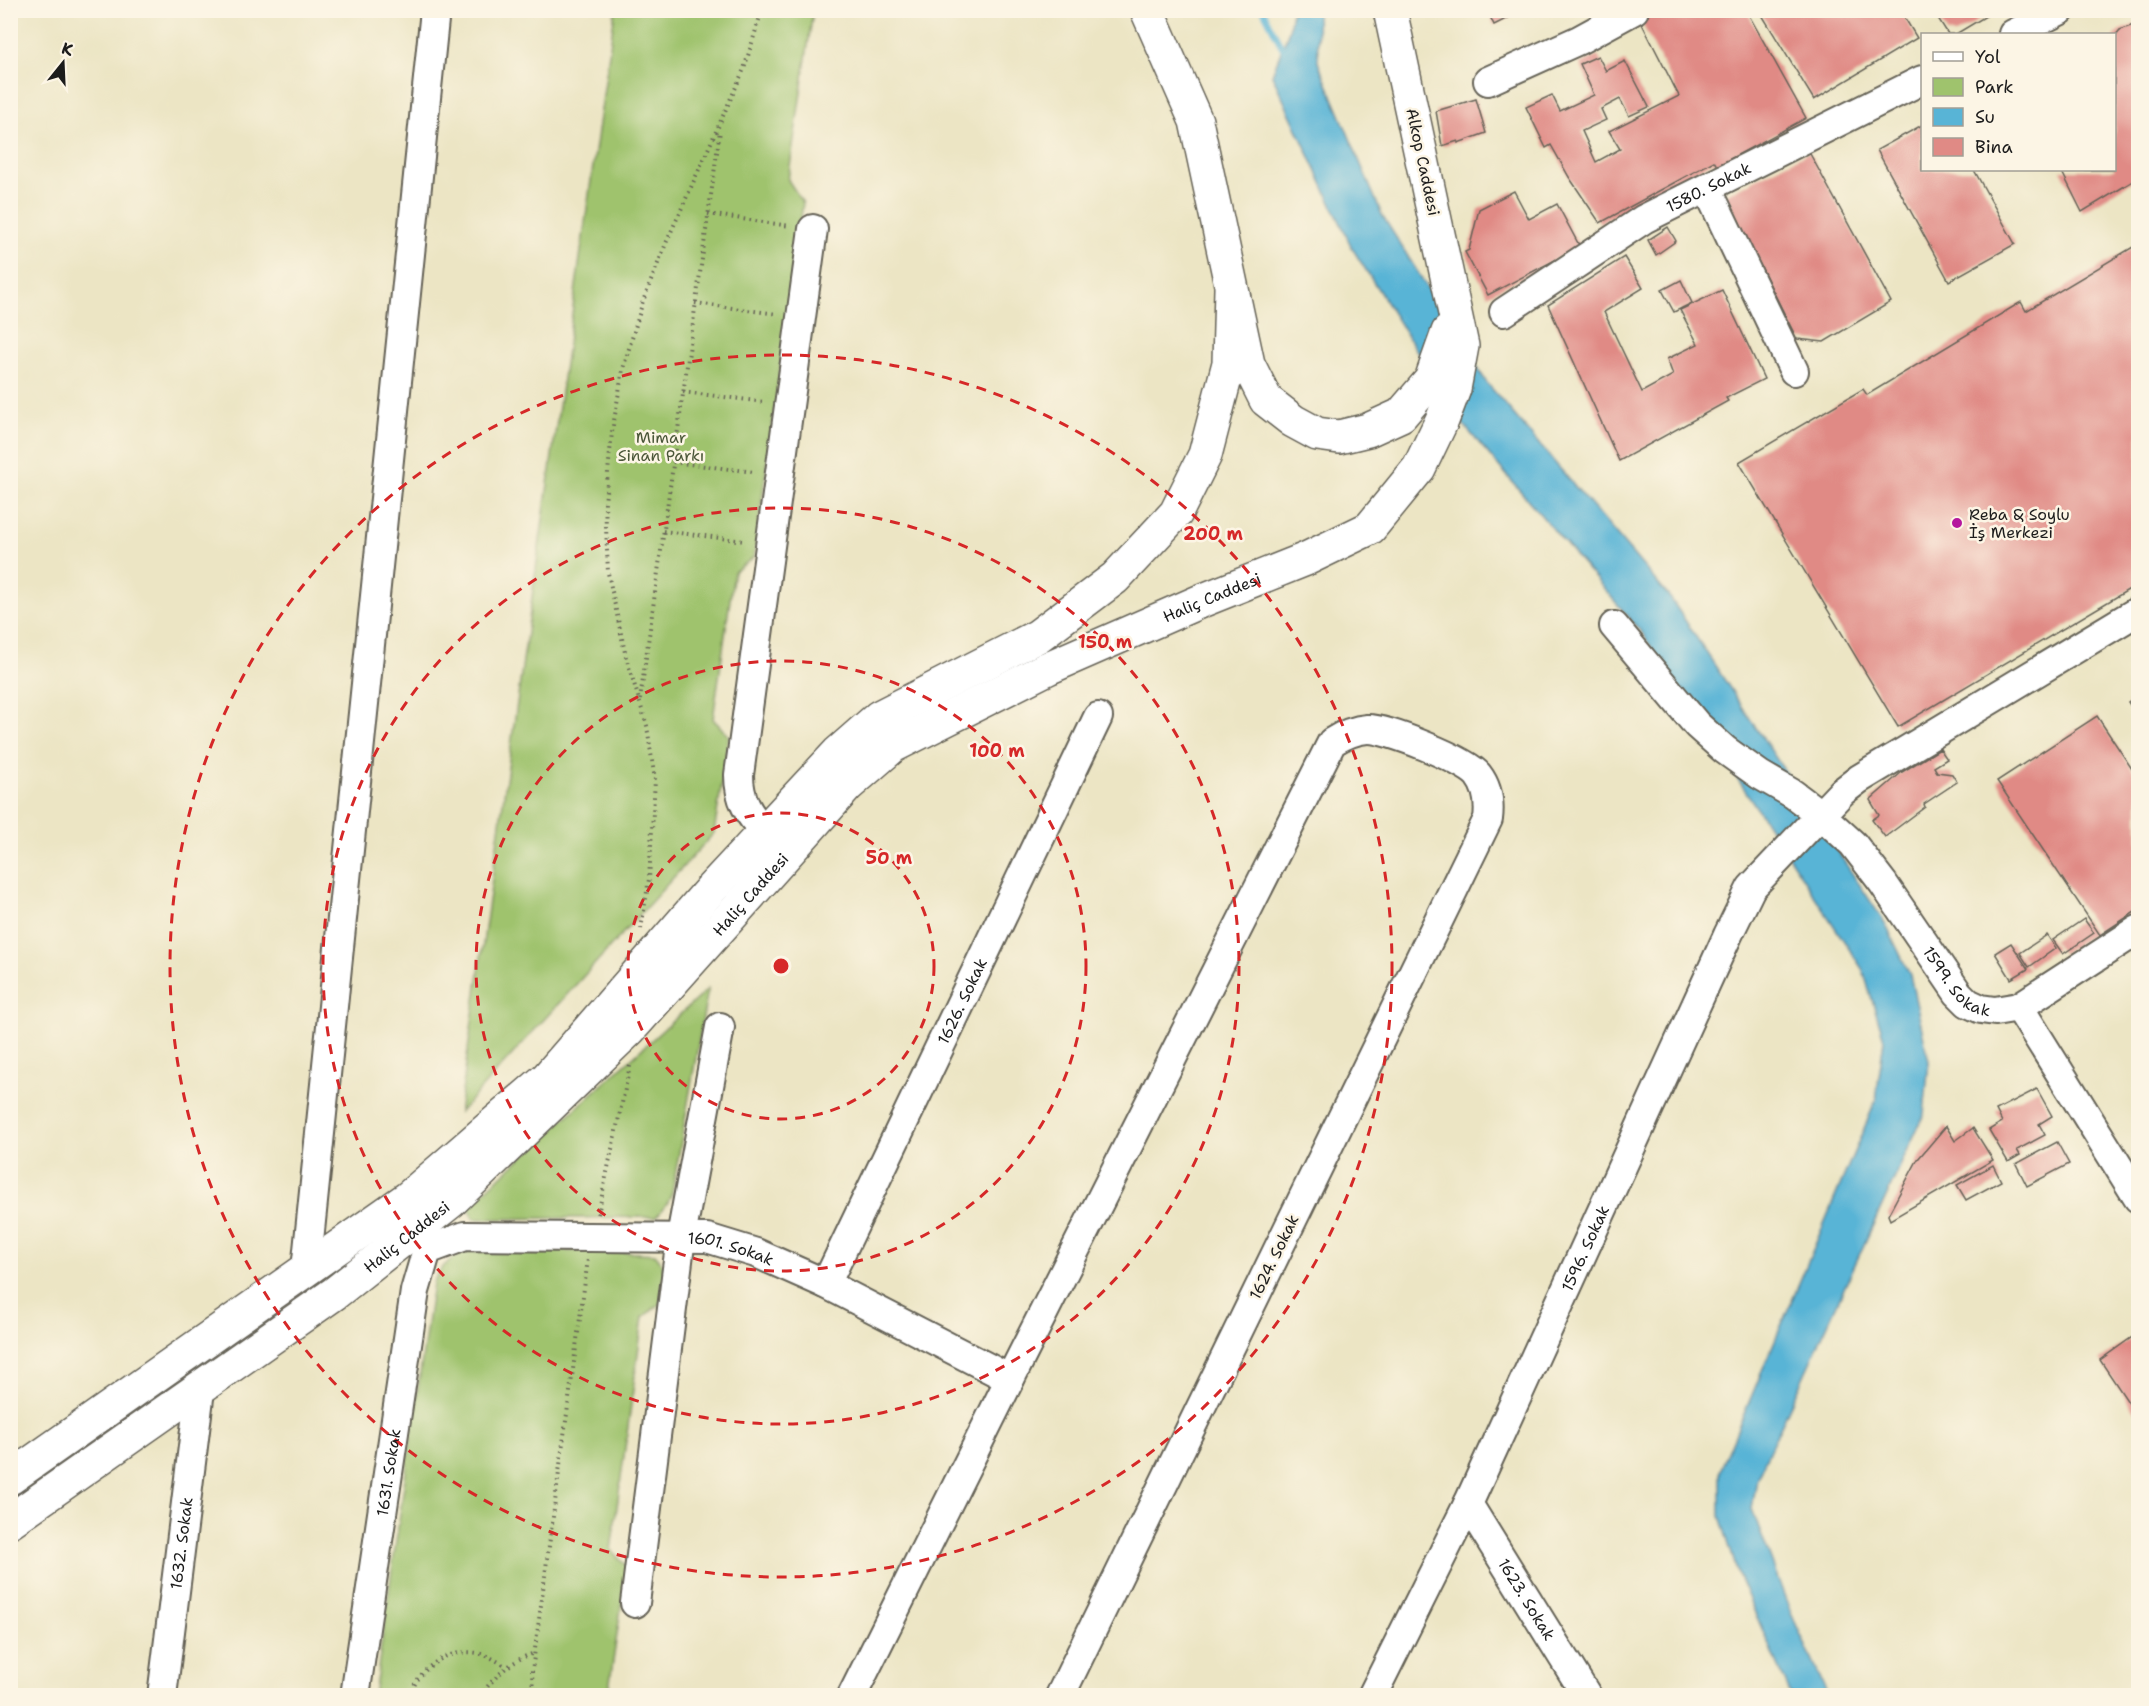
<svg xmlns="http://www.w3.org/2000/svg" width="2149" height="1706" font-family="'Shantell Sans',sans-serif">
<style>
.green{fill:#9fc36d;stroke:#5e7044;stroke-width:1.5}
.water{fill:#58b4d6;stroke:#3a6879;stroke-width:1.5}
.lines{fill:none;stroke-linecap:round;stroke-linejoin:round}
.stream{stroke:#58b4d6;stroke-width:6}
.building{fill:#e08a85}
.minor-casing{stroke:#656257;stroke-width:32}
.major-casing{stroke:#656257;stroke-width:36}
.path{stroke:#656257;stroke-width:4;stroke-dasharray:1.5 4.5;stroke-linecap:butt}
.minor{stroke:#fff;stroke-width:28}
.major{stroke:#fff;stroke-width:33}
.ring{fill:none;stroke:#d62828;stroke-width:3;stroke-dasharray:10 8}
.poi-dot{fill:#b5179e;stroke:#fcf5e5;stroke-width:2}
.labels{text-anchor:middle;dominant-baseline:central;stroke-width:5;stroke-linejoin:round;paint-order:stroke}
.street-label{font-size:16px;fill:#1c1c1c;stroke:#fcf5e5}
.park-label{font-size:16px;fill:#4a5638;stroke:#fcf5e5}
.poi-label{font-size:16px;fill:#1c1c1c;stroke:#fcf5e5;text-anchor:start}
.centre{fill:#d62828;stroke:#fcf5e5;stroke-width:3}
.ring-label{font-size:18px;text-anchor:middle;font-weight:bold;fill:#d62828;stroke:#fcf5e5;stroke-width:5;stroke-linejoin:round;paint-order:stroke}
</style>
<rect width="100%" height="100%" fill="#fcf5e5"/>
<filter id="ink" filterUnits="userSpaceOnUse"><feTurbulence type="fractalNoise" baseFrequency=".0167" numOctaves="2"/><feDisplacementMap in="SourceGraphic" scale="12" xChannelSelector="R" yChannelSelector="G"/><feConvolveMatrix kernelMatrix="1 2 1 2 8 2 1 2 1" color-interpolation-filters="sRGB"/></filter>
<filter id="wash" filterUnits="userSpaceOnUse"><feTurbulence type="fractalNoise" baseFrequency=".008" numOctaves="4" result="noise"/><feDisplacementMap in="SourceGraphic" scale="24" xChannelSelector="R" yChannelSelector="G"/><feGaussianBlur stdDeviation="1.35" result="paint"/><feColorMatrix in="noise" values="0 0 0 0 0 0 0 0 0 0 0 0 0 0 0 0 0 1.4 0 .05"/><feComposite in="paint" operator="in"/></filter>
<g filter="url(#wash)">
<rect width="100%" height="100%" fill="#ece5c4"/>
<g class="green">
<path d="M615,11H813L788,180L803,203L754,557L734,572L713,719L729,736L714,833L459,1113Z"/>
<path d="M708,989L672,1193L667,1204L656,1217L474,1219L468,1206Z"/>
<path d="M465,1251H604L655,1254C670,1270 664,1283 661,1303L643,1317L611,1550L627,1567L608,1695L374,1696L433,1283C440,1267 450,1259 465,1251Z"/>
</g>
<path class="water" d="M1292,11H1317L1318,62L1382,215L1487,383L1671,599L1885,923L1910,975L1929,1061L1924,1114L1757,1478L1752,1509L1790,1611L1828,1695H1791L1738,1574L1720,1516V1471L1876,1100L1884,1039L1863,970L1642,633L1462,423L1352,248L1272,75L1289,30Z"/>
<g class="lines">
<path class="stream" d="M1263,10L1285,53"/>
</g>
<g id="blocks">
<g class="building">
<path d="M1487,10H1524L1494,25Z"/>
<path d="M1644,10H1746L1806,118L1717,166L1714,161L1600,223L1569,177L1551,145L1546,148L1526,107L1552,95L1560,111L1594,95L1580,64L1598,56L1606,71L1625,61L1649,107L1629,116L1620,99L1601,109L1606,120L1582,131L1596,162L1620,149L1609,131L1679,96L1637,14Z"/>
<path d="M1759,10H1900L1917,38L1814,100Z"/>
<path d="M1933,10H1996L1956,34H1948Z"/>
<path d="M2136,24H2138V178L2082,212L2061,170H2114V37L2120,30Z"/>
<path d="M1476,99L1486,133L1458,143V141L1442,146L1436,111Z"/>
<path d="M1922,125V170H1974L2015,244L1949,281L1877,150Z"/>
<path d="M1809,152L1891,302L1824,342L1797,339L1725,195Z"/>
<path d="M1514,191L1529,219L1557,204L1580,247L1488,295L1465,252L1469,250L1479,209Z"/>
<path d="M1668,227L1676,241L1656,255L1648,240Z"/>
<path d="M2138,244V584L1898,727L1739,462L1863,389L1867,395L2021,302L2026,311Z"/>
<path d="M1624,257L1643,288L1604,312L1642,392L1673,375L1667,359L1698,344L1680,310L1722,290L1764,379L1726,398L1728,401L1619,461L1548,305Z"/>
<path d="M1681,280L1692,303L1674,312L1662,290Z"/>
<path d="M2138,695V717L2128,702Z"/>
<path d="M2097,716L2138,778V910L2100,935L1997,781Z"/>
<path d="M1940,749L1947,759L1934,767L1937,772L1952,774L1957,782L1924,804L1925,807L1885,837L1872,820L1879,815L1870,800L1902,772Z"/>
<path d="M2084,919L2094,933L2063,954L2053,940Z"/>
<path d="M2047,935L2056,948L2029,967L2020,953Z"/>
<path d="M2011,943L2028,969L2011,979L1995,953Z"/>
<path d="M2037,1089L2052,1116L2039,1124L2045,1135L2017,1150L2020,1155L2008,1162L1989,1130L2002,1122L1996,1110Z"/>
<path d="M1946,1126L1955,1141L1973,1128L1993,1160L1890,1220L1888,1215L1918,1159Z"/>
<path d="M2057,1142L2069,1164L2027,1186L2016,1164Z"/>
<path d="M1993,1165L2001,1181L1966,1200L1957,1185Z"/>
<path d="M2138,1333V1417L2100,1360Z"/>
</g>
</g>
</g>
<g filter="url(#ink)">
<use href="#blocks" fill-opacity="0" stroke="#656257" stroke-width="1.5"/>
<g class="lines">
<defs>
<g id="minor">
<path d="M2013,34L2061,10"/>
<path d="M1488,81L1579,40L1634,10"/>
<path d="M1707,188L1794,371"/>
<path id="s1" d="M1504,312L1644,219L1922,80"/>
<path id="s2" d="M1614,626L1697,725L1725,750L1760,775L1793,794L1821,815L1853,844L1883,883L1958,993L1968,1003L1981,1009L1995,1011L2019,1007L2138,930"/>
<path d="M765,831C748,815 739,799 739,775L813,229"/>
<path d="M2019,1007L2138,1198"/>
<path d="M306,1270L435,10"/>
<path id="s3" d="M826,1284L1098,717"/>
<path id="s4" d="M1468,1504L1587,1696"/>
<path d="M635,1603L681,1237L720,1027"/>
<path id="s5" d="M162,1696L200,1390"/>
<path id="s6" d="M355,1696L415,1291L427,1250L465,1236L707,1238L756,1253L826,1284L1010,1379"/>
<path d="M852,1696L1010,1379L1332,742C1343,735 1354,730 1367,729C1386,728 1466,760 1478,775C1488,788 1490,803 1488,819L1060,1696"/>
<path id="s7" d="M1372,1696L1468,1504L1728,935L1751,888L1842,792L1859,779L2138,611"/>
</g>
<g id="major">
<path d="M1147,10L1196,121L1248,364L1266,400L1293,421L1317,434L1339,437L1368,430L1401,415L1431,380L1448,332"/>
<path d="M10,1478L408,1198L547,1078L712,888L838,753L879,717L1038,636L1115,578L1176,513L1205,455L1229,363L1231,289"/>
<path id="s8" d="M10,1521L335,1293L450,1202L630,1029L847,786L893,746L1048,668L1201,601L1306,559L1370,528L1419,468L1443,418L1454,389L1462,346L1390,10"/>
</g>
</defs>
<use href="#minor" class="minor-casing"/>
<use href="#major" class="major-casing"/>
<g class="path">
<path d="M708,214L790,226"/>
<path d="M695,303L777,314"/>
<path d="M683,392L765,402"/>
<path d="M673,462L754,472"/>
<path d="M663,531L745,541"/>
<path d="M640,700L720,131"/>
<path d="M641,929L649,879L655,780L647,726L626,657L608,573L605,503L612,432L623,369L643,301L667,241L744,69L762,10"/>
<path d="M598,1214L630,1066"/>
<path d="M410,1696C418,1668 448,1648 477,1653C488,1655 497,1661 507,1667"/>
<path d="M480,1696C495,1676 511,1660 535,1653"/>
<path d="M533,1696L532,1671L588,1259"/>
</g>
<use href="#minor" class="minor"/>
<use href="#major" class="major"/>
</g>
</g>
<g class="ring">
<circle cx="781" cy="966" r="153"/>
<circle cx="781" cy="966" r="305"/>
<circle cx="781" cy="966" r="458"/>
<circle cx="781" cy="966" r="611"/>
</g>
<circle class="poi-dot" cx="1957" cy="523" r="6"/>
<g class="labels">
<g class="street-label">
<text transform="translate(1423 162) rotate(78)">Alkop Caddesi</text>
<text stroke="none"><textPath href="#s1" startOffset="240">1580. Sokak</textPath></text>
<text stroke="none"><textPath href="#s8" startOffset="1532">Haliç Caddesi</textPath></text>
<text stroke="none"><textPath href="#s8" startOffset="974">Haliç Caddesi</textPath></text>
<text stroke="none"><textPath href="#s2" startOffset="500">1599. Sokak</textPath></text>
<text stroke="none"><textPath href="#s3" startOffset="314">1626. Sokak</textPath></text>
<text stroke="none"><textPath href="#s8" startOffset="488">Haliç Caddesi</textPath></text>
<text stroke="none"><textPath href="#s7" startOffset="496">1596. Sokak</textPath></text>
<text stroke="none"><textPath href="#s6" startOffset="760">1601. Sokak</textPath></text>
<text transform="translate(1274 1257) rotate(-64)">1624. Sokak</text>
<text stroke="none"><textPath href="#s6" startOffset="226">1631. Sokak</textPath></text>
<text stroke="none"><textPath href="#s5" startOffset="154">1632. Sokak</textPath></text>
<text stroke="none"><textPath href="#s4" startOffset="112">1623. Sokak</textPath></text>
</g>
<g class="park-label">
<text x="661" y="437">Mimar<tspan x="661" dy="18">Sinan Parkı</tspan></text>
</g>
<g class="poi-label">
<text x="1969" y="514">Reba &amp; Soylu<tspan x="1969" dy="18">İş Merkezi</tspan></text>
</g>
</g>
<circle cx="781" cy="966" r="9" class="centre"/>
<g class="ring-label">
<text x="1213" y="540">200 m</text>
<text x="1105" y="648">150 m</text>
<text x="997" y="757">100 m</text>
<text x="889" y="864">50 m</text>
</g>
<rect width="2149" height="1706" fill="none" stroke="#fcf5e5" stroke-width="36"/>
<rect x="1921" y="33" width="195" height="138" fill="#fcf5e5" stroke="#a29e95" stroke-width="1.5"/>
<rect x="1933" y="52" width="30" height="9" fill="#ffffff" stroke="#a29e95" stroke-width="1.5"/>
<text x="1975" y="63" font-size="18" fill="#1c1c1c">Yol</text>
<rect x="1933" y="78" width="30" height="18" fill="#9fc36d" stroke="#a29e95" stroke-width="1.5"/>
<text x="1975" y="93" font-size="18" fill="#1c1c1c">Park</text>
<rect x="1933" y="108" width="30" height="18" fill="#58b4d6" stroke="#a29e95" stroke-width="1.5"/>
<text x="1975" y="123" font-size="18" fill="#1c1c1c">Su</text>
<rect x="1933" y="138" width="30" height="18" fill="#e08a85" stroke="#a29e95" stroke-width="1.5"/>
<text x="1975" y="153" font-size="18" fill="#1c1c1c">Bina</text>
<g transform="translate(63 63) rotate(18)" stroke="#fcf5e5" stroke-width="4.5" paint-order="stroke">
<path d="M0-4.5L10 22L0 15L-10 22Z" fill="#1c1c1c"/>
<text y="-9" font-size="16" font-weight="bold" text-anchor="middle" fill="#1c1c1c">K</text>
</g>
</svg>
